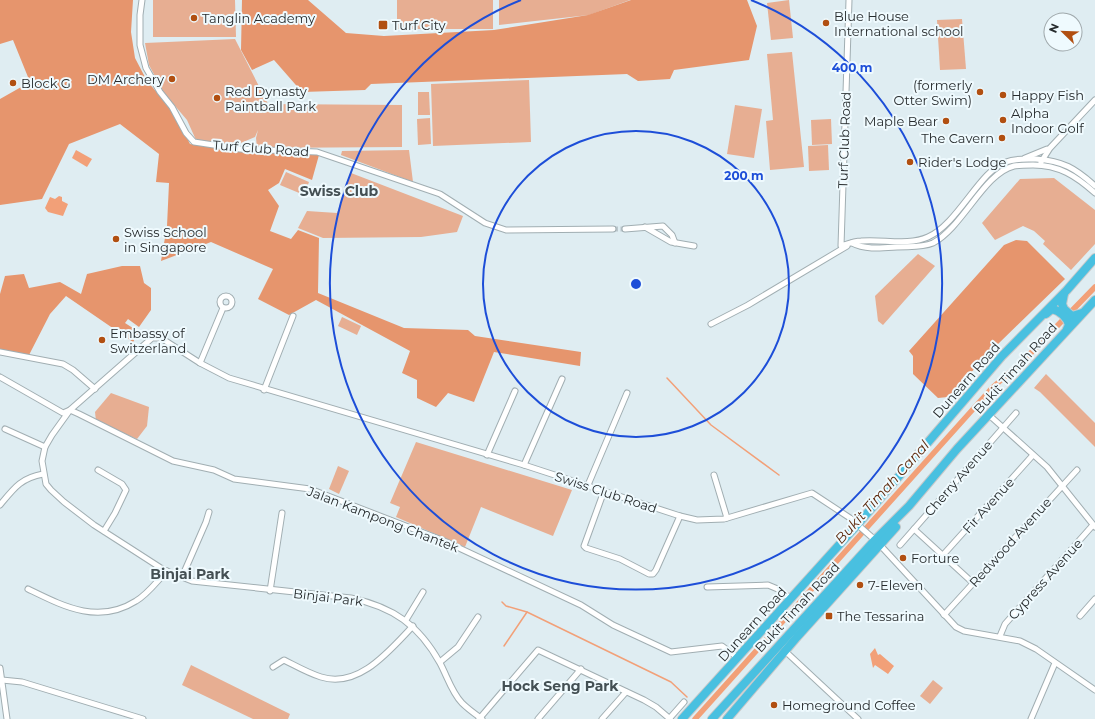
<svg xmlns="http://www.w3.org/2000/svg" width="1095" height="719" font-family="Montserrat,sans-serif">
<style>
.green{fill:#e7ae92}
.forest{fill:#e6956d}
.water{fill:#f2a078}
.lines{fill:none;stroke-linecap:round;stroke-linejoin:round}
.stream{stroke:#f2a078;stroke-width:1.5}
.canal{stroke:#f2a078;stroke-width:5.5}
.minor-tunnel{stroke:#bac6cb;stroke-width:5;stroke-dasharray:5 2.5;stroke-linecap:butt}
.minor-casing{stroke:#a1aeb2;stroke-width:7}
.highway-casing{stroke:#c7c8c9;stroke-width:10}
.minor{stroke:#fff;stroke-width:5}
.highway{stroke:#49c0e0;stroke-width:8}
.ring{fill:none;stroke:#1d4ed8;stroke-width:2}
.poi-dot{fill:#b14f11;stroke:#effafe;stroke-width:1.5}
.labels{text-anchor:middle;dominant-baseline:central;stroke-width:4;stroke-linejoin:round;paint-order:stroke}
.poi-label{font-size:13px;fill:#272c2e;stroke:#effafe;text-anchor:start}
.street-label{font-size:13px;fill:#272c2e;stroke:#effafe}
.neighbourhood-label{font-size:14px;font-weight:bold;fill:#445054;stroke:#effafe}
.water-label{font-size:14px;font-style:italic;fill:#5d290c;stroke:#effafe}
.centre{fill:#1d4ed8;stroke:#effafe;stroke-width:2}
.ring-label{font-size:12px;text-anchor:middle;font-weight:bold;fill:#1d4ed8;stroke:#effafe;stroke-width:4;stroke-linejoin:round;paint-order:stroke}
</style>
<rect width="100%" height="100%" fill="#dfedf2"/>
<g class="green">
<path d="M153,0H235L236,37H153Z"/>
<rect x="397" y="0" width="96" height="29"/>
<path d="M499,0H630L589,15L499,25Z"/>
<path d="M789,0L793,38L771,40L767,3Z"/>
<path d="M962,19L966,69L940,70L937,20Z"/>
<path d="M235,39L268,104L402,105V147L257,148L256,138L258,130L255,137L236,145L196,140L187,120L164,93L149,65L145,43Z"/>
<path d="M792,52L804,167L770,170L766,121L773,120L767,54Z"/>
<path d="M529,80L531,142L433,146L431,84Z"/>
<path d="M418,92H429L430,115H418Z"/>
<path d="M735,105L762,109L754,158L727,154Z"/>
<path d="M430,118L431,144L418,145L417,119Z"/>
<path d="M831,119L832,144L812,145L811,120Z"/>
<path d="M828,145L829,170L809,171L808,146Z"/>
<path d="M409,150L413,182L341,155L342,151Z"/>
<path d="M286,172L309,182L304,195L280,185Z"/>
<path d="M351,173L463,216L457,232L421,237L323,238L298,228L307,211L337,213Z"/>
<path d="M1054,178L1095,210V244L1071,270L1043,244L1045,241L1034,231L1023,226L995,240L982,223L1020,179Z"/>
<path d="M918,254L935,266L883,325L878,321L875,296Z"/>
<path d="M342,317L361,326L357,335L338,326Z"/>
<path d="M1046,374L1095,423V447L1040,392L1034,388Z"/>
<path d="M111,393L149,407L147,426L137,439L96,421L95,412Z"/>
<path d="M416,442L572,490L553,536L481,507L465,547L396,517L400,507L390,503Z"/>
<path d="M338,466L349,471L339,494L329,489Z"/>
<path d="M191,665L290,714L288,719H253L182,685Z"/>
<path d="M933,680L943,688L930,704L920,696Z"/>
</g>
<g class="forest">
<path d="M0,0H133L131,32L135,58L147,81L173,111L190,144L230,150L299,152L319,155L312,180L285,169L279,183L268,190L279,206L270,231L291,239L298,230L319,238L318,293L404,328L468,330L475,336L581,352L580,366L494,352L474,402L448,393L436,407L417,398V380L402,373L410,351L316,300L289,315L258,299L273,269L211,242L161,261L167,226L169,183L156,182L159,154L120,124L69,144L42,199L0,205V99L30,82L13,40L0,44Z"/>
<path d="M242,0H308L346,33L384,36L494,30L588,15L631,0H747L757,26L749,60L674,70L670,79L638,81L627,74L371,84L365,90L302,92L274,60L252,70L241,50Z"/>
<path d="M1016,240L1027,241L1065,279L997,345L948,397L938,398L913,374V356L909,351L1004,245Z"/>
<path d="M122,266H140L144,283L151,288V310L139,327L128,319L125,323L139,332L133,342L66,296L50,314L29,355L0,350V294L5,276L24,274L29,288L60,282L81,294L87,274Z"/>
</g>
<g class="water">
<path d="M76,150L92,159L87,167L72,158Z"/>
<path d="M59,196L62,197V201L68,204L63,216L48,212L45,208L50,197L55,199Z"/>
<path d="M875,648L878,655L880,654L894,666L888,674L875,665L873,668L870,654Z"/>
</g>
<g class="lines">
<g class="stream">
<path d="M667,378L711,425L779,475"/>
<path d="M502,602L506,606L527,612L671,682L687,697"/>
<path d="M504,646L527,612"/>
</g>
<path class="canal" d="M695,719L992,388L1025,359L1095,287"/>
<path class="minor-tunnel" d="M613,229H625"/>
<defs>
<g id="minor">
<path d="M142,0L140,15V45L146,68L160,92L172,107L186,133L194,142L240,149L317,152L440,194L485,223L506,230L613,229"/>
<path d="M849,0L841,246C847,244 855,241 861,241C883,239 908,246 928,237C958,224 980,170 1006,162C1016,158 1026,159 1036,159C1063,161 1075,168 1095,186"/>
<path d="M1025,158L1047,149"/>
<path d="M1041,162L1050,148L1095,100"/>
<path d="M645,227L671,242L694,246"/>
<path d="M625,229L663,226L672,235L675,243"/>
<path d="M852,243C865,250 882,248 897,247C909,246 921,248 933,243C963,227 984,173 1014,166C1020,165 1027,165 1033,165C1059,165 1076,176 1095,193"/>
<circle cx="226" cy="302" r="6"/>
<path d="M711,324L748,305L847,246"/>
<path d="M0,352L63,364L73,370L95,389"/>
<path d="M200,363L223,308"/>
<path d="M0,377L63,413L70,410L79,414L173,461L214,470L234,479L310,489L442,540L581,605L613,625L671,652L722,646L738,658"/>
<path d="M264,390L293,316"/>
<path d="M989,415L1047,467L1095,527"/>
<path d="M5,429L45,447"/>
<path d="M487,455L515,391"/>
<path d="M524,465L562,379"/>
<path d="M98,470L122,484L126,490L115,513L104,531"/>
<path d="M714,475L727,518"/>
<path d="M588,485L627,393"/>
<path d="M604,491L584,546L586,548L620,559L649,574H653L656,570L680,516"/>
<path d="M0,505C14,488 21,478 43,474"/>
<path d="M914,529L973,583"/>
<path d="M880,545L956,627L964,631L1020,641L1036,649L1095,690"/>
<path d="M900,545L1016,413"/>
<path d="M943,555L1033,455"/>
<path d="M182,577L206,522L209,512"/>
<path d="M707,587L768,585L780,590L791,599"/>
<path d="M28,589C63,606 98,625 136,601C148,594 157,581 167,571"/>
<path d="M270,591L282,513"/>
<path d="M944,615L1077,470"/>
<path d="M1080,616L1095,599"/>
<path d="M406,620L423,592"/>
<path d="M1000,636L1005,624L1093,525"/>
<path d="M785,651L858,719"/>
<path d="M440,662L458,647L478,617"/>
<path d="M273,667L284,660C296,666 308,673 321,677C359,689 390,650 413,626"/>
<path d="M0,668L7,719"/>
<path d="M2,680L22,682L143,719"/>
<path d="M479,719L538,650L644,700L656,707L670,719"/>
<path d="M482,719C475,714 468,709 462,703C452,693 447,676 440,663C419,625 393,607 351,598L192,581L164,570L133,550L94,525L64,502L51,490L46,484L42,461L45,447L52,435L70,410L152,338H161L200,363L229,378L524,465L680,516L697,520L724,519L812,493L850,518L875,540"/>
<path d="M538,719L581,669"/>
<path d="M602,719L626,692"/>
<path d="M669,719L684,702"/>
<path d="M1031,719L1055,663"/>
</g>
<g id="highway">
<path d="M1064,294L1062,304L1064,309L1072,316L1082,313"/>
<path d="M1046,314L1052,309C1060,311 1067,317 1069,325L1067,329"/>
<path d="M682,719L858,524L1002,356L1067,290L1095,258"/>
<path d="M712,719L875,540L909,506L957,449L1095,300"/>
<path d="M727,719L797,637L896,527"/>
</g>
</defs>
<use href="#minor" class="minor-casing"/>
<use href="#highway" class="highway-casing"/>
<use href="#minor" class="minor"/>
<use href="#highway" class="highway"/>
</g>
<g class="ring">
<circle cx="636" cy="284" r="153"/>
<path d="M751 0A306 306 0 1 1 521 0"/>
</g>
<g class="poi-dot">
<circle cx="194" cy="18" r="4"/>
<circle cx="826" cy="23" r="4"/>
<rect x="378" y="20" width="10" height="10" rx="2"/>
<circle cx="172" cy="79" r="4"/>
<circle cx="13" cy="83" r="4"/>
<circle cx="980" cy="92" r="4"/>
<circle cx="1003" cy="95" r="4"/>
<circle cx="217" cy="98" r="4"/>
<circle cx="1003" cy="120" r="4"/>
<circle cx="946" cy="121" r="4"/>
<circle cx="1002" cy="138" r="4"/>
<circle cx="910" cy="162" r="4"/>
<circle cx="116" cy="239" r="4"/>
<circle cx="102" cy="340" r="4"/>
<circle cx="903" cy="558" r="4"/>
<circle cx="860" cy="585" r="4"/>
<rect x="825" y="612" width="8" height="8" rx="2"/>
<circle cx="774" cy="705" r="4"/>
</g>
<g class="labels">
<g class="poi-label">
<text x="834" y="16">Blue House<tspan x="834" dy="15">International school</tspan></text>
<text x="202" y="18">Tanglin Academy</text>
<text x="392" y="25">Turf City</text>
<text x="164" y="79" text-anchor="end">DM Archery</text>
<text x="21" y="83">Block G</text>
<text x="972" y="85" text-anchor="end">(formerly<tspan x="972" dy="15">Otter Swim)</tspan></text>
<text x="225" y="91">Red Dynasty<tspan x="225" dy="15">Paintball Park</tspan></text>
<text x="1011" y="95">Happy Fish</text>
<text x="1011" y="113">Alpha<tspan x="1011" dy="15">Indoor Golf</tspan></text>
<text x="938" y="121" text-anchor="end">Maple Bear</text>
<text x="994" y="138" text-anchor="end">The Cavern</text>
<text x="918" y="162">Rider's Lodge</text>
<text x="124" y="232">Swiss School<tspan x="124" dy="15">in Singapore</tspan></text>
<text x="110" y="333">Embassy of<tspan x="110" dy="15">Switzerland</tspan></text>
<text x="911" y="558">Forture</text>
<text x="868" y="585">7-Eleven</text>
<text x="837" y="616">The Tessarina</text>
<text x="782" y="705">Homeground Coffee</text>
</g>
<g class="street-label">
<text transform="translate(844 140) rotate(-88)">Turf Club Road</text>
<text transform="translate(261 148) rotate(4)">Turf Club Road</text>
<text transform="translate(1015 368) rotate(-48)">Bukit Timah Road</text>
<text transform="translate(966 380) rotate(-49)">Dunearn Road</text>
<text transform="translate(958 478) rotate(-49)">Cherry Avenue</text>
<text transform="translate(606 492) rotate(18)">Swiss Club Road</text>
<text transform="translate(988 505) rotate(-48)">Fir Avenue</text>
<text transform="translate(383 519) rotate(21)">Jalan Kampong Chantek</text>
<text transform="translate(1010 542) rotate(-48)">Redwood Avenue</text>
<text transform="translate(1045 579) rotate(-48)">Cypress Avenue</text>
<text transform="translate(328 597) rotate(7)">Binjai Park</text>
<text transform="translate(797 607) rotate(-47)">Bukit Timah Road</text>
<text transform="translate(752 624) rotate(-48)">Dunearn Road</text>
</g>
<g class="neighbourhood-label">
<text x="339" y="191">Swiss Club</text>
<text x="190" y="574">Binjai Park</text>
<text x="560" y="686">Hock Seng Park</text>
</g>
<g class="water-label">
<text transform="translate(882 492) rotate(-48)">Bukit Timah Canal</text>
</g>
</g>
<circle cx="636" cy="284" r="6" class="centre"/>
<g class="ring-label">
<text x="852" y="72">400 m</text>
<text x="744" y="180">200 m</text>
</g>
<g transform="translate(1063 32) rotate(293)"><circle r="19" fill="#effafe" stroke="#9fa8ab"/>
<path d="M0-3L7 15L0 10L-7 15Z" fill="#b14f11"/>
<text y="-6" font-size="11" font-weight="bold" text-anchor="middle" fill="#272c2e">N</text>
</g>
</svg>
